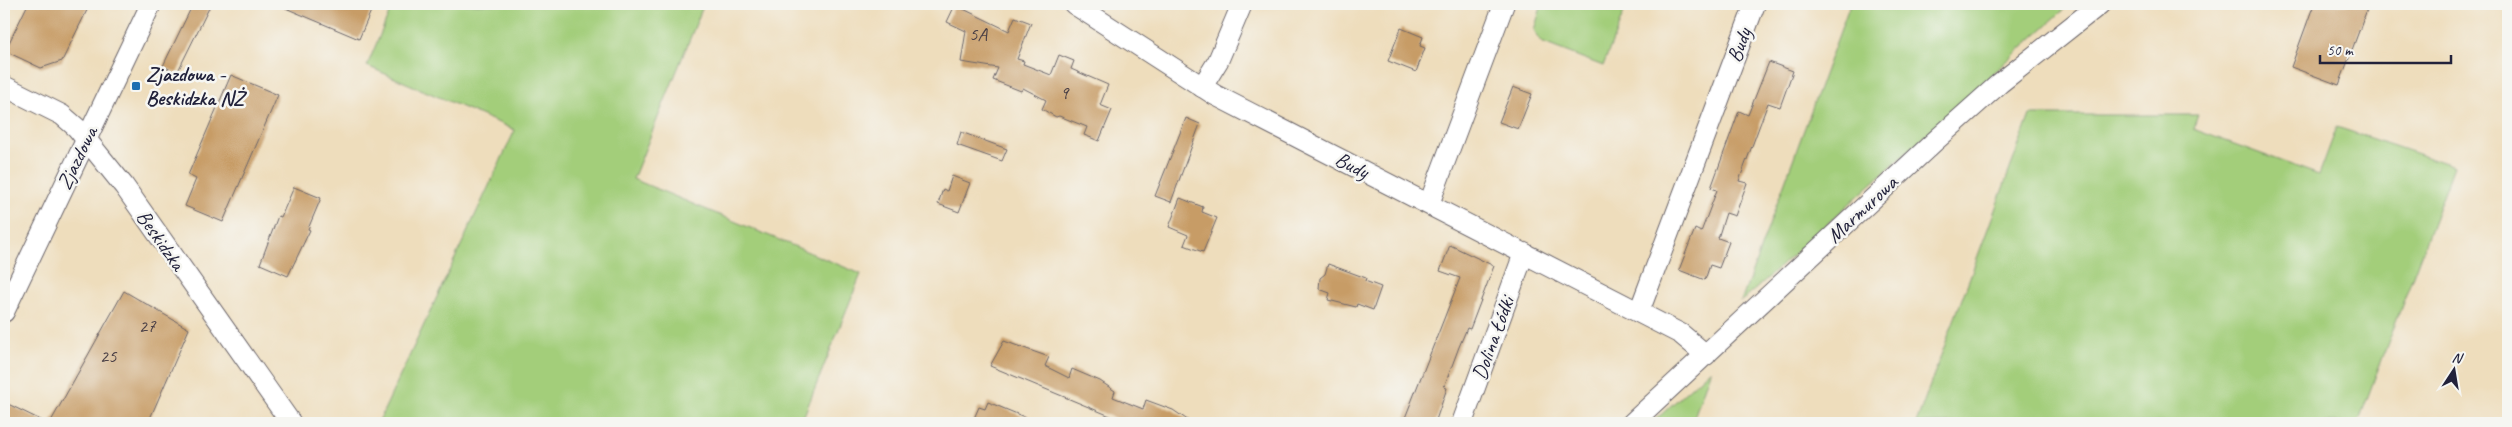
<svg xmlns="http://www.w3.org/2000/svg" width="2512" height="427" font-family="Caveat,sans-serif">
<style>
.green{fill:#a3ce7a;stroke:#62785a}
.building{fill:#c79c66}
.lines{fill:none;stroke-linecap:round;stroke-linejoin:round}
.minor-casing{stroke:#696368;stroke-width:22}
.minor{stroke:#fff;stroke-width:20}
.poi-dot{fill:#1f6fb2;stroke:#f6f6f2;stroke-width:2}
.labels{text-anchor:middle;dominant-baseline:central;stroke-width:5;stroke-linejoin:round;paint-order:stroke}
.number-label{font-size:19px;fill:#4b4046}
.street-label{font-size:21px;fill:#22223b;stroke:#f6f6f2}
.poi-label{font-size:21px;font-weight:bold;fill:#22223b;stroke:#f6f6f2;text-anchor:start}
</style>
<rect width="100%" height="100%" fill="#f6f6f2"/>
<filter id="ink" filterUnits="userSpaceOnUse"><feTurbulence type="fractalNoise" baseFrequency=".02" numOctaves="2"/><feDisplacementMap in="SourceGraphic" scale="10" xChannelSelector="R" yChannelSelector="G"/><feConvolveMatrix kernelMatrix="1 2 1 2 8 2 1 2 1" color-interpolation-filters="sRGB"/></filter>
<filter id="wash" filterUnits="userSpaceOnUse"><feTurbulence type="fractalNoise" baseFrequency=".0096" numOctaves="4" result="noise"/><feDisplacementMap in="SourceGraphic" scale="20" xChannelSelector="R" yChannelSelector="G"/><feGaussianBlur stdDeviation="1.12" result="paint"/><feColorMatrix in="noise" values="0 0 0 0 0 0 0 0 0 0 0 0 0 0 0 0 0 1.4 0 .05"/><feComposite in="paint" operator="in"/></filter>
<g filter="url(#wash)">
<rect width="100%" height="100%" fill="#eeddbc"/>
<g class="green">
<path d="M393,4H704L633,179L861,274L801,423H378L515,130L367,66Z"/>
<path d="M1542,4H1627L1603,66L1541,42L1534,30Z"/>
<path d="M1850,4H2070L1741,302Z"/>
<path d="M2030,115H2198L2193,129L2319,175L2337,127L2454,166L2358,423H1916Z"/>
<path d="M1711,369L1692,423H1652Z"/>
</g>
<g id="blocks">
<g class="building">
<path d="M28,4H90L62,61L41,68L5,51Z"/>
<path d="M193,4H211L177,73L163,66Z"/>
<path d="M276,4H374L359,39Z"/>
<path d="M2314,4H2369L2339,85L2291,67Z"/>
<path d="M955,5L1009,31L1015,17L1031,23L1017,59L1024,61L1023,64L1051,75L1059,55L1074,61L1071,69L1108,85L1100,105L1112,110L1099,141L1084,135L1087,127L1059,116L1056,117L1042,109L1046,100L1023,88L1021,91L993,80L998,68L961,62L966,31L947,22Z"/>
<path d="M1401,28L1423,37L1420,46L1425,48L1416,72L1388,61Z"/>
<path d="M1769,62L1793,71L1780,107L1768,103L1739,181L1747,183L1735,216L1726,213L1718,238L1729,242L1719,268L1710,265L1705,280L1679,270L1695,229L1701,232L1717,190L1711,188L1739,111L1748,115Z"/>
<path d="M231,75L278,95L223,222L185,206L196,179L188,175Z"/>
<path d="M1513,87L1532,94L1518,129L1499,122Z"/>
<path d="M1186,118L1200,124L1171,202L1155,196Z"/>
<path d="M961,132L1007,149L1002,161L957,145Z"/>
<path d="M952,176L970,183L959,212L938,204L943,189L947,191Z"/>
<path d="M294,187L321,198L308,229L310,230L288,276L260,264L278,216L281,217Z"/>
<path d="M1180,198L1203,207L1202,212L1217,218L1203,252L1184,245L1188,235L1169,227Z"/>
<path d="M1450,245L1494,266L1470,329L1467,328L1459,347L1444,387L1447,388L1435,423H1403L1460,278L1440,271Z"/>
<path d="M1328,264L1366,278L1365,281L1381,287L1373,310L1357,304L1356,307L1328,300L1330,293L1319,289L1320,278L1325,274Z"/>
<path d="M124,291L189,329L148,423H50Z"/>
<path d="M1004,341L1049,357L1045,366L1069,378L1072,369L1100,381L1115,391L1113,397L1143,409L1146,400L1173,410L1192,423H1127L990,366Z"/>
<path d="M988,402L1039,423H972L979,407L985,409Z"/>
<path d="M8,404L47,423H4V413Z"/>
</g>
</g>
</g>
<g filter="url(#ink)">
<use href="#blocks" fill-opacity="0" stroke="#696368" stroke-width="1"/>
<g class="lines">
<defs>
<g id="minor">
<path d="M1074,4L1215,95L1681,334L1706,355"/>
<path d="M4,86L62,115L77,128L124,186L291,423"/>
<path d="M1202,87L1218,61L1242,4"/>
<path d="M1429,204L1504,4"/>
<path d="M4,312L151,4"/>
<path d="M1639,312L1755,4"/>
<path d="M1462,423L1524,253"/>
<path d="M1632,423L1935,141L2000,83L2100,4"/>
</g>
</defs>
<use href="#minor" class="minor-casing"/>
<use href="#minor" class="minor"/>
</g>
</g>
<rect class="poi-dot" x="131" y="81" width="10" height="10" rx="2.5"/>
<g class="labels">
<g class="number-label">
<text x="978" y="34">5A</text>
<text x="1064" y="93">9</text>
<text x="147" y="326">27</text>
<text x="108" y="356">25</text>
</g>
<g class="street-label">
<text transform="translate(1739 45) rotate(-69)">Budy</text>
<text transform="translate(77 158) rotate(-64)">Zjazdowa</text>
<text transform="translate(1352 165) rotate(27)">Budy</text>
<text transform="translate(1862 209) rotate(-43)">Marmurowa</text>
<text transform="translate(161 240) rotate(55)">Beskidzka</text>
<text transform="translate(1493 338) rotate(-70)">Dolina Łódki</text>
</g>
<g class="poi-label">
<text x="146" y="74">Zjazdowa -<tspan x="146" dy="24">Beskidzka NŻ</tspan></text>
</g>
</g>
<rect width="2512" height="427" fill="none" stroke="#f6f6f2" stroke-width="20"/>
<g transform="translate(2454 370) rotate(12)" stroke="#f6f6f2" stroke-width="4" paint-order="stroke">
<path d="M0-4L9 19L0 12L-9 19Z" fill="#22223b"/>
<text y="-8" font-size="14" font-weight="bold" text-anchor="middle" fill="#22223b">N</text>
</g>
<path d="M2320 55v8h131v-8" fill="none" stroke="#22223b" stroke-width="2.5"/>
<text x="2327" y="55" font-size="15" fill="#22223b" stroke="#f6f6f2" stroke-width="4" paint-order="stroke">50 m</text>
</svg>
